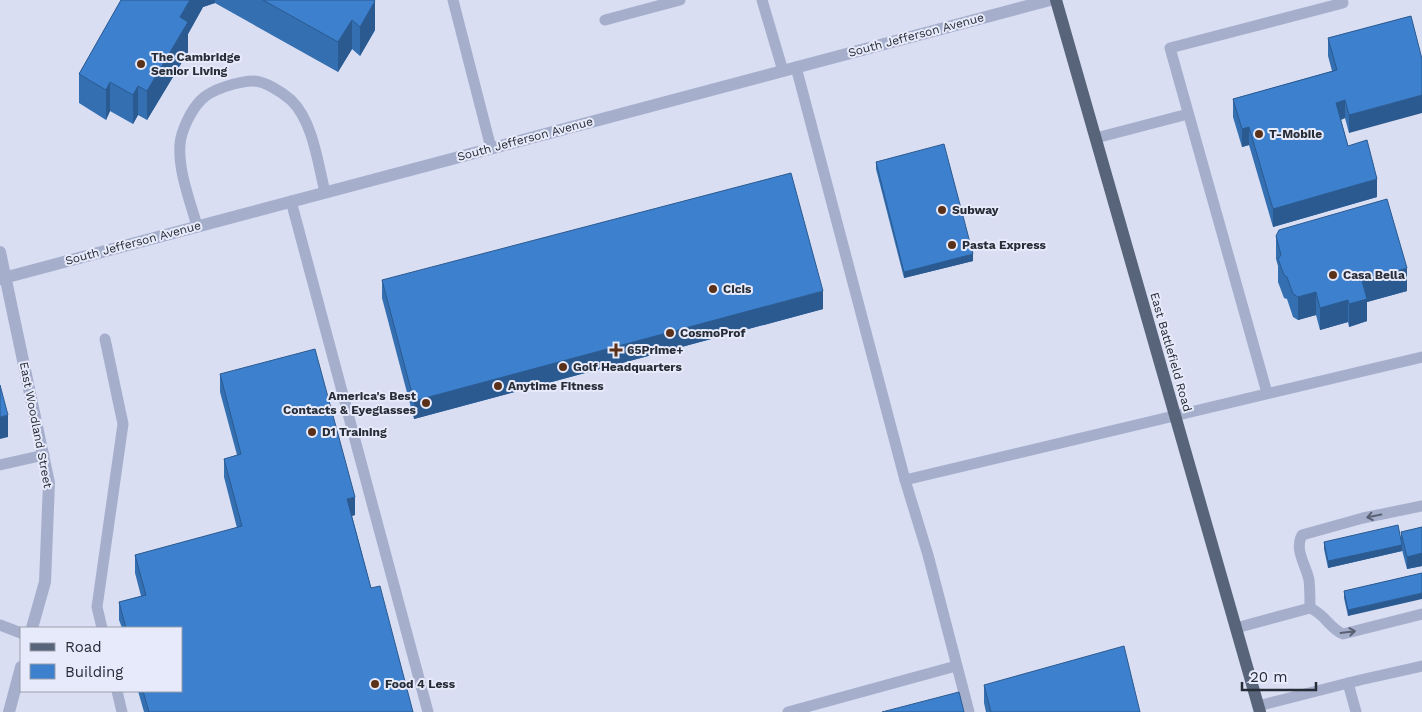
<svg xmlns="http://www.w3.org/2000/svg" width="1422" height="712" font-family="'Work Sans',sans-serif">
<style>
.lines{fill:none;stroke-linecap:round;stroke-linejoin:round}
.service{stroke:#a5afcc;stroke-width:11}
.minor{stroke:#a5afcc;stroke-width:12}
.tertiary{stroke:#a5afcc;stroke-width:12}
.primary{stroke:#57647a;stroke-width:12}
.wall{fill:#346fb1}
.shaded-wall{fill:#2b5a90}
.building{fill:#3d81ce;stroke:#2b5a90}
.oneway{stroke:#596173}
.poi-dot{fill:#5b311a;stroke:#e6eafa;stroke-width:2}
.labels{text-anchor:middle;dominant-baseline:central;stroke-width:4;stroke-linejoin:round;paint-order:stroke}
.street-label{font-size:12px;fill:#272d37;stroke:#e6eafa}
.poi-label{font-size:12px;font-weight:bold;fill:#272d37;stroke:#e6eafa;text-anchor:start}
</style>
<rect width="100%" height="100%" fill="#dadef3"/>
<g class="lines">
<g class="service">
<path d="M453,0L491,148"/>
<path d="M762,0L783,71"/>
<path d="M605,20L680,0"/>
<path d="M796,67L905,480L1422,357"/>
<path d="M1096,138L1188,114"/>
<path d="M291,201L428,712"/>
<path d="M197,226C190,201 178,171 180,144C181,131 191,110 201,100C211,89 240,81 254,81C265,81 283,93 291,100C313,121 318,164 325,192"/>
<path d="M1267,393L1170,48L1343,3L1342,0"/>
<path d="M0,465L44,455"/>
<path d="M905,480L928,555L969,712"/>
<path d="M1310,608C1310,599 1310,589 1309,580C1306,565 1294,550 1302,535L1363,518L1422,506"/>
<path d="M0,625L21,633"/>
<path d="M102,628L97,607L123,424L105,339"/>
<path d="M1236,628L1310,608C1325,614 1329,628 1343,634L1422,614"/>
<path d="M1348,683L1356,712"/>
<path d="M117,691L122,712"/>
<path d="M1258,706L1360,680L1422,666"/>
<path d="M788,712L956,666"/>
</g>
<g class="minor">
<path d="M0,252L49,483L45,582L32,628"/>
<path d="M9,712L21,667"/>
</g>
<path class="tertiary" d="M0,279L1050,0"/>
<path class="primary" d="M1056,0L1260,712"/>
</g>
<g class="wall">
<path d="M121,0H374L375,30L360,56L352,49L338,72L215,3L203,7L188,34V52L147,120L138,115L133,124L110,111L106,120L79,103V74Z"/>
<path d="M1411,16L1349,133L1345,118L1341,120L1348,146L1377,197L1273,227L1249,145L1242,147L1233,117V99L1332,71L1328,56V38Z"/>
<path d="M876,162L973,261L904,278L876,169Z"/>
<path d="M1276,236L1407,291L1367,302V321L1349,327L1348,322L1320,330L1316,315L1298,320L1293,317L1287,299L1284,298L1278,282V266L1276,259Z"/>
<path d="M382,280L823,309L414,419L382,298Z"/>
<path d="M220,374L355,515L352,516L371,588L413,712H144L138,691H181V628H122L119,620V602L141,596L135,573V555L237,528L224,477V459L237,455L220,392Z"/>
<path d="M1422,527V566L1407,569L1402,550V551L1328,568L1324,549V542L1401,538V532Z"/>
<path d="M1422,573L1348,616L1344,598V591Z"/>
<path d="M984,685L1140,712H986L984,703Z"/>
</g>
<g class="shaded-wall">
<path d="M190,0H215V3L203,7L188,34V52L147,120V91L180,17Z"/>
<path d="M375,1V30L360,56V27Z"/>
<path d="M352,20V49L338,72V42Z"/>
<path d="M110,82V111L106,120V90Z"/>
<path d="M138,86V115L133,124V95Z"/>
<path d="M1422,95V113L1349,133V115Z"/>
<path d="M1345,100V118L1336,121V103Z"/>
<path d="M1249,127V145L1242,147V129Z"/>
<path d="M1377,179V197L1273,227V209Z"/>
<path d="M973,254V261L904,278V272Z"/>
<path d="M1407,268V291L1367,302V321L1349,327V304L1362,281Z"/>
<path d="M823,291V309L414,419V401Z"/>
<path d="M1316,292V315L1298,320V297Z"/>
<path d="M1348,300V322L1320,330V308Z"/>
<path d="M8,415V437L0,439V417Z"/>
<path d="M355,497V515L347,517V499Z"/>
<path d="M1402,545V551L1328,568V561Z"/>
<path d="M1422,553V566L1407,569V557Z"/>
<path d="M1422,593V599L1348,616V610Z"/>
</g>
<g class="building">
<path d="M121,0H190L180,17L188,22L147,91L138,86L133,95L110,82L106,90L79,74Z"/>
<path d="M263,0H374L375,1L360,27L352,20L338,42Z"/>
<path d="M1411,16L1422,59V95L1349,115L1345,100L1336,103L1348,146L1367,140L1377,179L1273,209L1249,127L1242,129L1233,99L1337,70L1328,38Z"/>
<path d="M944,144L973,254L904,272L876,162Z"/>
<path d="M791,173L823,291L414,401L382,280Z"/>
<path d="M1387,199L1407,268L1362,281L1367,299L1349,304L1348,300L1320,308L1316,292L1298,297L1293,294L1287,277L1284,275L1278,259L1281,255L1276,236L1279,230Z"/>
<path d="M315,349L355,497L347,499L371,588L380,586L413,712H149L143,691H181V628H126L119,602L146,595L135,555L242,526L224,459L241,454L220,374Z"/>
<path d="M0,385L8,415L0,417Z"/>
<path d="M1398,525L1402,545L1328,561L1324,542Z"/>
<path d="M1422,527V553L1407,557L1401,532Z"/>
<path d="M1422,573V593L1348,610L1344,591Z"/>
<path d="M1124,646L1140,712H991L984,685Z"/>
<path d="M959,692L964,712H882Z"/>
</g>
<defs><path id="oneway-shaft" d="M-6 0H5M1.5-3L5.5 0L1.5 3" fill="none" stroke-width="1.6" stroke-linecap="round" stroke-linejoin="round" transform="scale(1.25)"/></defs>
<g class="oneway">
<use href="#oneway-shaft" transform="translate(1374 516) rotate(169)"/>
<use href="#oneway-shaft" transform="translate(1348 632) rotate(-7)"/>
</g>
<g class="poi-dot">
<circle cx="141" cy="64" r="5"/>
<circle cx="1259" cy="134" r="5"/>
<circle cx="942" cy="210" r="5"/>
<circle cx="952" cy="245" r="5"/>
<circle cx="1333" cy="275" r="5"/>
<circle cx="713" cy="289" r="5"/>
<circle cx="670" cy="333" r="5"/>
<path d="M613.5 342.5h5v5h5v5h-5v5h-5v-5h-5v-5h5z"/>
<circle cx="563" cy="367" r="5"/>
<circle cx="498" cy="386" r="5"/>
<circle cx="426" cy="403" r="5"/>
<circle cx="312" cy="432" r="5"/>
<circle cx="375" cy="684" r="5"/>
</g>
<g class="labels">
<g class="street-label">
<text transform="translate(916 35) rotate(-15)">South Jefferson Avenue</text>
<text transform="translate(525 139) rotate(-15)">South Jefferson Avenue</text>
<text transform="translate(133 243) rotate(-15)">South Jefferson Avenue</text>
<text transform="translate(1171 352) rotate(74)">East Battlefield Road</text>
<text transform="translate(36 425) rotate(79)">East Woodland Street</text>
</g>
<g class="poi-label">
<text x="151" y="57">The Cambridge<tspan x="151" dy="14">Senior Living</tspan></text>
<text x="1269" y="134">T-Mobile</text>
<text x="952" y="210">Subway</text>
<text x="962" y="245">Pasta Express</text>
<text x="1343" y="275">Casa Bella</text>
<text x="723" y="289">Cicis</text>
<text x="680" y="333">CosmoProf</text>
<text x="627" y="350">65Prime+</text>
<text x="573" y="367">Golf Headquarters</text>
<text x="508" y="386">Anytime Fitness</text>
<text x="416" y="396" text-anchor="end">America's Best<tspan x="416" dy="14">Contacts &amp; Eyeglasses</tspan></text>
<text x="322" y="432">D1 Training</text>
<text x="385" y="684">Food 4 Less</text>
</g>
</g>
<rect x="20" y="627" width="162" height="65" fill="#e6eafa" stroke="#9a9eac"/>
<rect x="30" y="643" width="25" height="8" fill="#57647a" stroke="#9a9eac"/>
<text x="65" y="652" font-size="15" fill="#272d37">Road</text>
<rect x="30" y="664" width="25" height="15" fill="#3d81ce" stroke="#9a9eac"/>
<text x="65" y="677" font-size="15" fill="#272d37">Building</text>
<path d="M1242 682v8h74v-8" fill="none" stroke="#272d37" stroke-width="2.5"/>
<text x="1250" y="682" font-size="15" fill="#272d37" stroke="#e6eafa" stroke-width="4" paint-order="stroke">20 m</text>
</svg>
